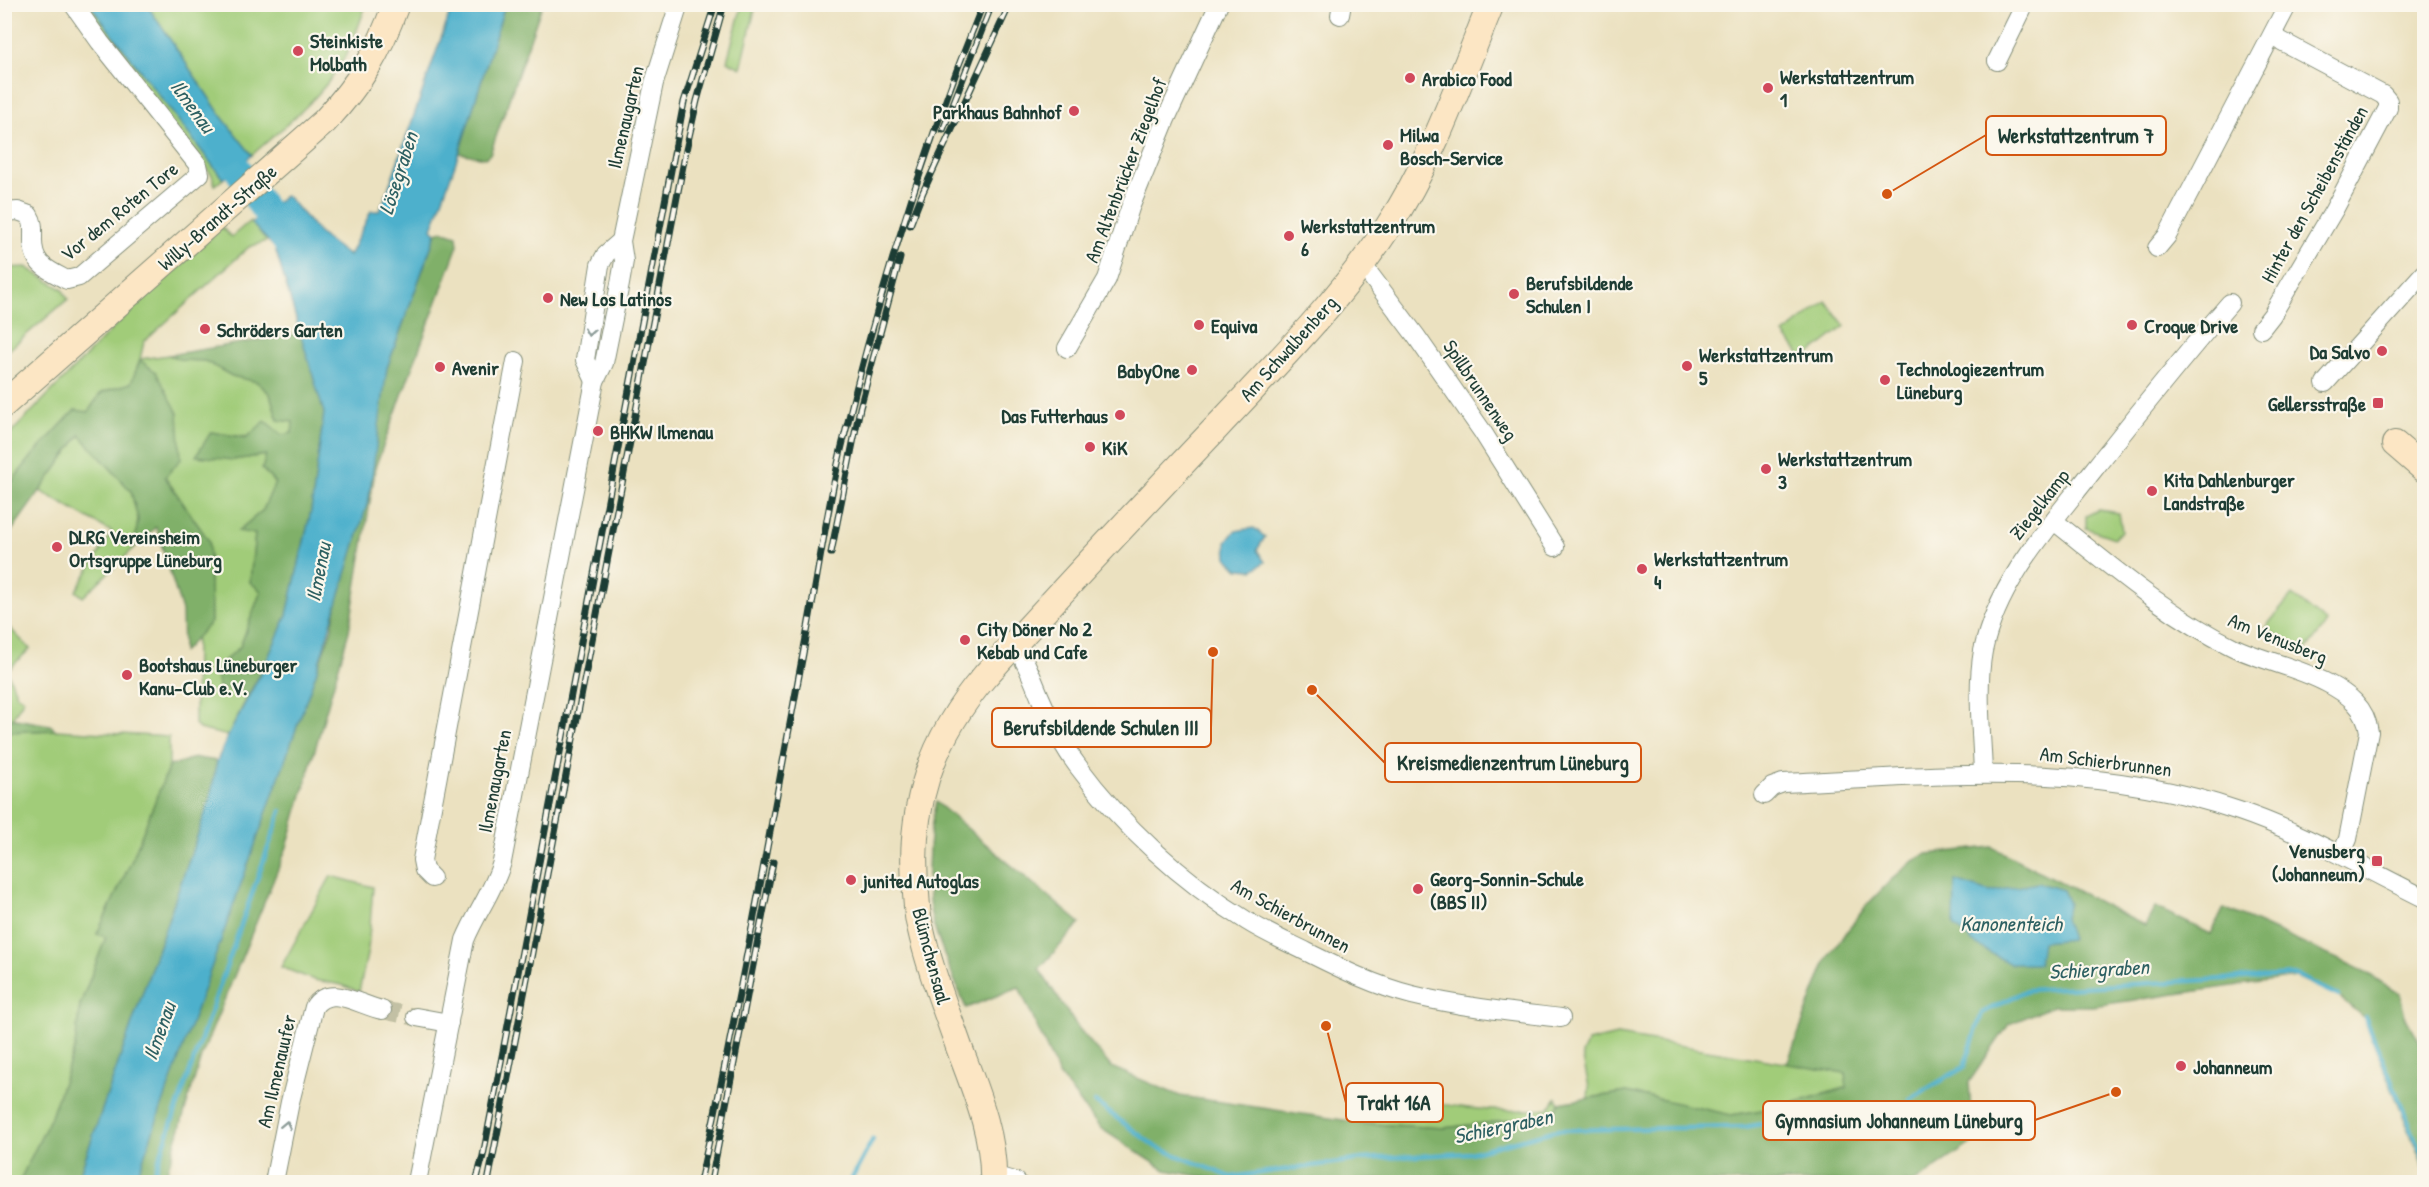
<svg xmlns="http://www.w3.org/2000/svg" width="2429" height="1187" font-family="'Patrick Hand',sans-serif">
<style>
.green{fill:#a1cc79;stroke:#608456;stroke-width:1.5}
.forest{fill:#80b069;stroke:#50764e;stroke-width:1.5}
.water{fill:#4db0cc;stroke:#367680;stroke-width:1.5}
.lines{fill:none;stroke-linecap:round;stroke-linejoin:round}
.stream{stroke:#4db0cc;stroke-width:4.5}
.river{stroke:#4db0cc;stroke-width:28}
.street-tunnel{stroke:#c2c0a4;stroke-width:18;stroke-dasharray:18 9;stroke-linecap:butt}
.street-casing{stroke:#858f7a;stroke-width:20}
.secondary-casing{stroke:#858f7a;stroke-width:28}
.street{stroke:#fff;stroke-width:18}
.secondary{stroke:#fce6c4;stroke-width:26}
.rail-casing{stroke:#1f3d34;stroke-width:7}
.rail{stroke:#fbf7ec;stroke-width:4.5;stroke-dasharray:14;stroke-linecap:butt}
.oneway{stroke:#8f9e9a}
.poi-dot{fill:#d1495b;stroke:#fbf7ec;stroke-width:2}
.labels{text-anchor:middle;dominant-baseline:central;stroke-width:4.5;stroke-linejoin:round;paint-order:stroke}
.poi-label{font-size:20px;font-weight:bold;fill:#1f3d34;stroke:#fbf7ec;text-anchor:start}
.street-label{font-size:20px;fill:#1f3d34;stroke:#fbf7ec}
.water-label{font-size:21px;font-style:italic;fill:#2d6062;stroke:#fbf7ec}
.leader{fill:none;stroke:#d45610;stroke-width:2}
.callout-dot{fill:#d45610;stroke:#fbf7ec;stroke-width:2}
.callout{fill:#fbf7ec;stroke:#d45610;stroke-width:2}
.callout-label{font-size:21px;text-anchor:middle;font-weight:bold;fill:#1f3d34}
</style>
<rect width="100%" height="100%" fill="#fbf7ec"/>
<filter id="ink" filterUnits="userSpaceOnUse"><feTurbulence type="fractalNoise" baseFrequency=".0167" numOctaves="2"/><feDisplacementMap in="SourceGraphic" scale="12" xChannelSelector="R" yChannelSelector="G"/><feConvolveMatrix kernelMatrix="1 2 1 2 8 2 1 2 1" color-interpolation-filters="sRGB"/></filter>
<filter id="wash" filterUnits="userSpaceOnUse"><feTurbulence type="fractalNoise" baseFrequency=".008" numOctaves="4" result="noise"/><feDisplacementMap in="SourceGraphic" scale="24" xChannelSelector="R" yChannelSelector="G"/><feGaussianBlur stdDeviation="1.35" result="paint"/><feColorMatrix in="noise" values="0 0 0 0 0 0 0 0 0 0 0 0 0 0 0 0 0 1.4 0 .05"/><feComposite in="paint" operator="in"/></filter>
<g filter="url(#wash)">
<rect width="100%" height="100%" fill="#ebe1c0"/>
<g class="green">
<path d="M79,5H90L223,179L215,185L212,175Z"/>
<path d="M147,5H366C359,25 352,46 340,65C318,101 283,127 252,155L222,117Z"/>
<path d="M742,5H756L741,68L727,61Z"/>
<path d="M250,221L267,241L249,247L144,342L140,359L169,355L182,360L205,361L232,376L257,382L270,394L278,420L293,421V433C264,439 239,437 211,432L233,460L266,455L275,483L263,510L239,530L255,534L250,582L261,591L240,647L216,668L218,687L248,695L228,736L199,729L195,724L196,637L211,622L209,541L165,477L131,383L101,393L88,412L75,410L33,455L5,490V439L126,315L222,227L231,237Z"/>
<path d="M26,267L62,289L68,299L5,353V268Z"/>
<path d="M1826,301L1845,326L1803,359L1784,334Z"/>
<path d="M80,435L131,491L138,519L134,548L83,597L76,591L112,532L40,491Z"/>
<path d="M2098,510L2119,513L2122,531L2114,538L2086,528V516Z"/>
<path d="M2292,595L2327,623L2306,650L2264,629Z"/>
<path d="M4,622L30,649L7,671L17,695L24,699L12,719L5,717Z"/>
<path d="M56,730L169,737V766L132,860L97,934L106,937L80,1005L75,1047L51,1117L19,1182H4V732Z"/>
<path d="M331,876L373,887L368,950L359,992L342,985L314,980L281,967Z"/>
<path d="M1617,1035L1845,1073L1848,1087L1775,1108L1731,1115L1627,1092L1588,1098L1589,1087L1582,1054L1588,1042Z"/>
<path d="M1381,1092C1438,1104 1491,1116 1549,1108L1556,1098L1559,1103L1553,1115L1444,1128L1370,1124Z"/>
</g>
<g class="forest">
<path d="M505,5H542L490,154L485,158L459,153Z"/>
<path d="M442,231L457,236L458,245L376,465L349,631L287,847L201,1057L164,1182H134L332,628L370,428L387,368L436,233Z"/>
<path d="M301,333L324,413L311,511L287,615L263,669L248,695L218,687L216,668L240,647L261,591L250,582L255,534L238,531L263,510L275,483L262,469L266,455L233,460L196,456L211,432L246,438L265,421L282,435L292,433L293,422L278,420L270,394L257,382L232,376L205,361L182,360L169,355Z"/>
<path d="M140,360L156,372L178,413L181,459L165,477L209,541L211,622L183,652L182,611L156,527L134,548L138,519L131,491L80,435L10,533L5,576V490L33,455L75,410L88,412L101,393L131,383Z"/>
<path d="M4,717L50,725L56,730L5,732Z"/>
<path d="M197,758L217,761L210,799L77,1182H19L51,1117L75,1047L80,1005L106,937L97,934L132,860L169,766C179,764 187,759 197,758Z"/>
<path d="M936,802L1080,923L1039,969L1076,1025L1111,1067L1180,1096L1370,1124L1444,1128L1553,1115L1559,1103L1627,1092L1731,1115L1775,1108L1847,1088L1845,1073L1787,1064L1827,958L1866,906L1891,880L1912,862L1927,854L1992,847L2145,926L2155,907L2211,934L2224,908L2362,970L2400,994C2402,1003 2403,1014 2408,1022C2421,1044 2429,1052 2420,1080L2424,1083V1168L2364,1018L2339,997L2296,977L2092,1006H2053L2009,1024L1969,1082L1973,1142L1915,1182H1537V1180L1511,1173L1338,1182H1233L1165,1170L1100,1128L1059,1075L1019,987L966,1008C955,981 943,954 934,926C924,895 928,833 936,802Z"/>
</g>
<g class="water">
<path d="M453,4L505,5L459,153L432,229L436,233L387,368L369,498L316,673L135,1182H77L210,799L217,761L228,736L263,669L287,615L311,511L324,413L275,248L251,223L286,195L321,235L349,256L371,211H379L385,198Z"/>
<path d="M90,5H147L222,117L252,155L223,179Z"/>
<path d="M1254,528L1265,537L1257,550L1265,562L1253,570L1238,569L1227,558L1226,542L1235,531Z"/>
<path d="M1955,881L1990,892L2038,883L2063,890L2069,904L2064,919L2071,939L2042,942L2039,964H2010L1973,943L1954,925Z"/>
</g>
<g class="lines">
<g class="stream">
<path d="M2365,1017L2424,1160"/>
<path d="M1910,1099L1964,1067L1982,1013L2027,990L2296,975L2339,996"/>
<path d="M1095,1102L1156,1147L1231,1177L1363,1159L1470,1153L1557,1130L1745,1127L1865,1105"/>
<path d="M151,1182L281,811"/>
<path d="M850,1182L873,1139"/>
</g>
<path class="river" d="M216,137L287,243"/>
</g>
</g>
<g filter="url(#ink)">
<g class="lines">
<path class="street-tunnel" d="M382,1010L416,1017"/>
<defs>
<g id="street">
<path d="M1340,15L1342,4"/>
<path d="M1997,61L2025,4"/>
<path d="M4,212L18,211L29,215C34,223 33,229 33,238C32,264 46,269 67,280L79,277L200,174L198,165L100,42L73,4"/>
<path d="M2157,248L2167,236L2288,4"/>
<path d="M1362,264L1416,336L1482,431L1555,547"/>
<path d="M2261,329L2272,315L2334,210L2388,108V101L2383,95L2272,36"/>
<path d="M1067,348L1107,279L1130,208L1166,119L1219,4"/>
<path d="M595,381L585,360L600,265L606,254L621,241"/>
<path d="M2325,383L2424,273"/>
<path d="M2054,521C2111,566 2167,615 2233,647C2263,661 2297,667 2327,683C2348,694 2366,707 2369,732L2348,839L2341,855"/>
<path d="M1014,644C1026,660 1032,678 1040,697C1050,720 1062,745 1077,765C1122,826 1182,881 1247,921C1266,933 1287,942 1307,952C1341,969 1376,986 1412,995C1461,1007 1511,1012 1561,1018"/>
<path d="M1983,774C1982,736 1976,689 1983,651C1998,581 2049,527 2091,473C2136,416 2182,358 2230,303"/>
<path d="M1764,795L1772,787L1783,783C1939,776 2088,759 2239,811C2304,833 2363,868 2424,898"/>
<path d="M432,878L424,870L422,860L516,361"/>
<path d="M416,1017L449,1023"/>
<path d="M993,1175L1017,1182"/>
<path d="M274,1182L290,1102L314,1007C329,983 361,1006 382,1010"/>
<path d="M417,1182L465,940C476,913 494,890 502,862L595,381L604,363L620,284L624,261L621,241L654,83L679,4"/>
</g>
<g id="secondary">
<path d="M4,404L325,121C361,82 378,54 396,4"/>
<path d="M2395,444L2424,469"/>
<path d="M993,1182C995,1136 975,1090 959,1047C945,1007 929,967 920,926C917,916 917,905 916,894C907,811 930,740 985,676C1061,592 1139,509 1217,427C1277,363 1340,300 1388,227C1433,159 1460,79 1491,4"/>
</g>
</defs>
<use href="#street" class="street-casing"/>
<use href="#secondary" class="secondary-casing"/>
<use href="#street" class="street"/>
<use href="#secondary" class="secondary"/>
<defs>
<g id="rail">
<path d="M943,130L992,4"/>
<path d="M910,225L923,192L1010,4"/>
<path d="M831,553L860,408L900,258"/>
<path d="M476,1182L483,1156L684,102L715,4"/>
<path d="M488,1182L686,150L697,101L724,4"/>
<path d="M700,1182C740,1002 772,819 806,638C818,574 827,509 842,446C878,295 924,148 983,4"/>
<path d="M711,1182L773,862"/>
</g>
</defs>
<use href="#rail" class="rail-casing"/>
<use href="#rail" class="rail"/>
</g>
<defs><path id="oneway-chevron" d="M-2-3.5L2.5 0L-2 3.5" fill="none" stroke-width="1.6" stroke-linecap="round" stroke-linejoin="round" transform="scale(1.5)"/></defs>
<g class="oneway">
<use href="#oneway-chevron" transform="translate(589 332) rotate(99)"/>
<use href="#oneway-chevron" transform="translate(286 1125) rotate(-78)"/>
</g>
</g>
<g class="poi-dot">
<circle cx="298" cy="51" r="6"/>
<circle cx="1410" cy="78" r="6"/>
<circle cx="1768" cy="88" r="6"/>
<circle cx="1074" cy="111" r="6"/>
<circle cx="1388" cy="145" r="6"/>
<circle cx="1289" cy="236" r="6"/>
<circle cx="1514" cy="294" r="6"/>
<circle cx="548" cy="298" r="6"/>
<circle cx="1199" cy="325" r="6"/>
<circle cx="2132" cy="325" r="6"/>
<circle cx="205" cy="329" r="6"/>
<circle cx="2382" cy="351" r="6"/>
<circle cx="1687" cy="366" r="6"/>
<circle cx="440" cy="367" r="6"/>
<circle cx="1192" cy="370" r="6"/>
<circle cx="1885" cy="380" r="6"/>
<rect x="2372" y="397" width="12" height="12" rx="3"/>
<circle cx="1120" cy="415" r="6"/>
<circle cx="598" cy="431" r="6"/>
<circle cx="1090" cy="447" r="6"/>
<circle cx="1766" cy="469" r="6"/>
<circle cx="2152" cy="491" r="6"/>
<circle cx="57" cy="547" r="6"/>
<circle cx="1642" cy="569" r="6"/>
<circle cx="965" cy="640" r="6"/>
<circle cx="127" cy="675" r="6"/>
<rect x="2371" y="855" width="12" height="12" rx="3"/>
<circle cx="851" cy="880" r="6"/>
<circle cx="1418" cy="889" r="6"/>
<circle cx="2181" cy="1066" r="6"/>
</g>
<g class="labels">
<g class="poi-label">
<text x="310" y="40">Steinkiste<tspan x="310" dy="23">Molbath</tspan></text>
<text x="1780" y="76">Werkstattzentrum<tspan x="1780" dy="23">1</tspan></text>
<text x="1422" y="78">Arabico Food</text>
<text x="1062" y="111" text-anchor="end">Parkhaus Bahnhof</text>
<text x="1400" y="134">Milwa<tspan x="1400" dy="23">Bosch-Service</tspan></text>
<text x="1301" y="225">Werkstattzentrum<tspan x="1301" dy="23">6</tspan></text>
<text x="1526" y="282">Berufsbildende<tspan x="1526" dy="23">Schulen I</tspan></text>
<text x="560" y="298">New Los Latinos</text>
<text x="1211" y="325">Equiva</text>
<text x="2144" y="325">Croque Drive</text>
<text x="217" y="329">Schröders Garten</text>
<text x="2370" y="351" text-anchor="end">Da Salvo</text>
<text x="1699" y="354">Werkstattzentrum<tspan x="1699" dy="23">5</tspan></text>
<text x="452" y="367">Avenir</text>
<text x="1897" y="368">Technologiezentrum<tspan x="1897" dy="23">Lüneburg</tspan></text>
<text x="1180" y="370" text-anchor="end">BabyOne</text>
<text x="2366" y="403" text-anchor="end">Gellersstraße</text>
<text x="1108" y="415" text-anchor="end">Das Futterhaus</text>
<text x="610" y="431">BHKW Ilmenau</text>
<text x="1102" y="447">KiK</text>
<text x="1778" y="458">Werkstattzentrum<tspan x="1778" dy="23">3</tspan></text>
<text x="2164" y="479">Kita Dahlenburger<tspan x="2164" dy="23">Landstraße</tspan></text>
<text x="69" y="536">DLRG Vereinsheim<tspan x="69" dy="23">Ortsgruppe Lüneburg</tspan></text>
<text x="1654" y="558">Werkstattzentrum<tspan x="1654" dy="23">4</tspan></text>
<text x="977" y="628">City Döner No 2<tspan x="977" dy="23">Kebab und Cafe</tspan></text>
<text x="139" y="664">Bootshaus Lüneburger<tspan x="139" dy="23">Kanu-Club e.V.</tspan></text>
<text x="2365" y="850" text-anchor="end">Venusberg<tspan x="2365" dy="23">(Johanneum)</tspan></text>
<text x="1430" y="878">Georg-Sonnin-Schule<tspan x="1430" dy="23">(BBS II)</tspan></text>
<text x="863" y="880">junited Autoglas</text>
<text x="2193" y="1066">Johanneum</text>
</g>
<g class="street-label">
<text transform="translate(625 117) rotate(-77)">Ilmenaugarten</text>
<text transform="translate(1125 170) rotate(-69)">Am Altenbrücker Ziegelhof</text>
<text transform="translate(2314 194) rotate(-61)">Hinter den Scheibenständen</text>
<text transform="translate(119 211) rotate(-39)">Vor dem Roten Tore</text>
<text transform="translate(217 217) rotate(-41)">Willy-Brandt-Straße</text>
<text transform="translate(1288 348) rotate(-48)">Am Schwalbenberg</text>
<text transform="translate(1481 390) rotate(56)">Spillbrunnenweg</text>
<text transform="translate(2039 504) rotate(-52)">Ziegelkamp</text>
<text transform="translate(2278 638) rotate(22)">Am Venusberg</text>
<text transform="translate(2106 761) rotate(7)">Am Schierbrunnen</text>
<text transform="translate(494 781) rotate(-79)">Ilmenaugarten</text>
<text transform="translate(1291 915) rotate(29)">Am Schierbrunnen</text>
<text transform="translate(932 956) rotate(75)">Blümchensaal</text>
<text transform="translate(276 1071) rotate(-77)">Am Ilmenauufer</text>
</g>
<g class="water-label">
<text transform="translate(193 106) rotate(54)">Ilmenau</text>
<text transform="translate(398 173) rotate(-72)">Lösegraben</text>
<text transform="translate(318 572) rotate(-79)">Ilmenau</text>
<text x="2011" y="923">Kanonenteich</text>
<text transform="translate(2099 969) rotate(-3)">Schiergraben</text>
<text transform="translate(159 1031) rotate(-70)">Ilmenau</text>
<text transform="translate(1503 1126) rotate(-12)">Schiergraben</text>
</g>
</g>
<path class="leader" d="M1887 194L1986 135M1213 652L1211 728M1312 690L1385 763M1326 1026L1346 1103M2116 1092L2035 1120"/>
<g class="callout-dot">
<circle cx="1887" cy="194" r="6"/>
<circle cx="1213" cy="652" r="6"/>
<circle cx="1312" cy="690" r="6"/>
<circle cx="1326" cy="1026" r="6"/>
<circle cx="2116" cy="1092" r="6"/>
</g>
<g class="callout">
<rect x="1986" y="116" width="180" height="39" rx="6"/>
<rect x="992" y="708" width="219" height="39" rx="6"/>
<rect x="1385" y="743" width="256" height="39" rx="6"/>
<rect x="1346" y="1083" width="97" height="39" rx="6"/>
<rect x="1763" y="1101" width="272" height="39" rx="6"/>
</g>
<g class="callout-label">
<text x="2076" y="143">Werkstattzentrum 7</text>
<text x="1101" y="735">Berufsbildende Schulen III</text>
<text x="1513" y="770">Kreismedienzentrum Lüneburg</text>
<text x="1394" y="1110">Trakt 16A</text>
<text x="1899" y="1128">Gymnasium Johanneum Lüneburg</text>
</g>
<rect width="2429" height="1187" fill="none" stroke="#fbf7ec" stroke-width="24"/>
</svg>
